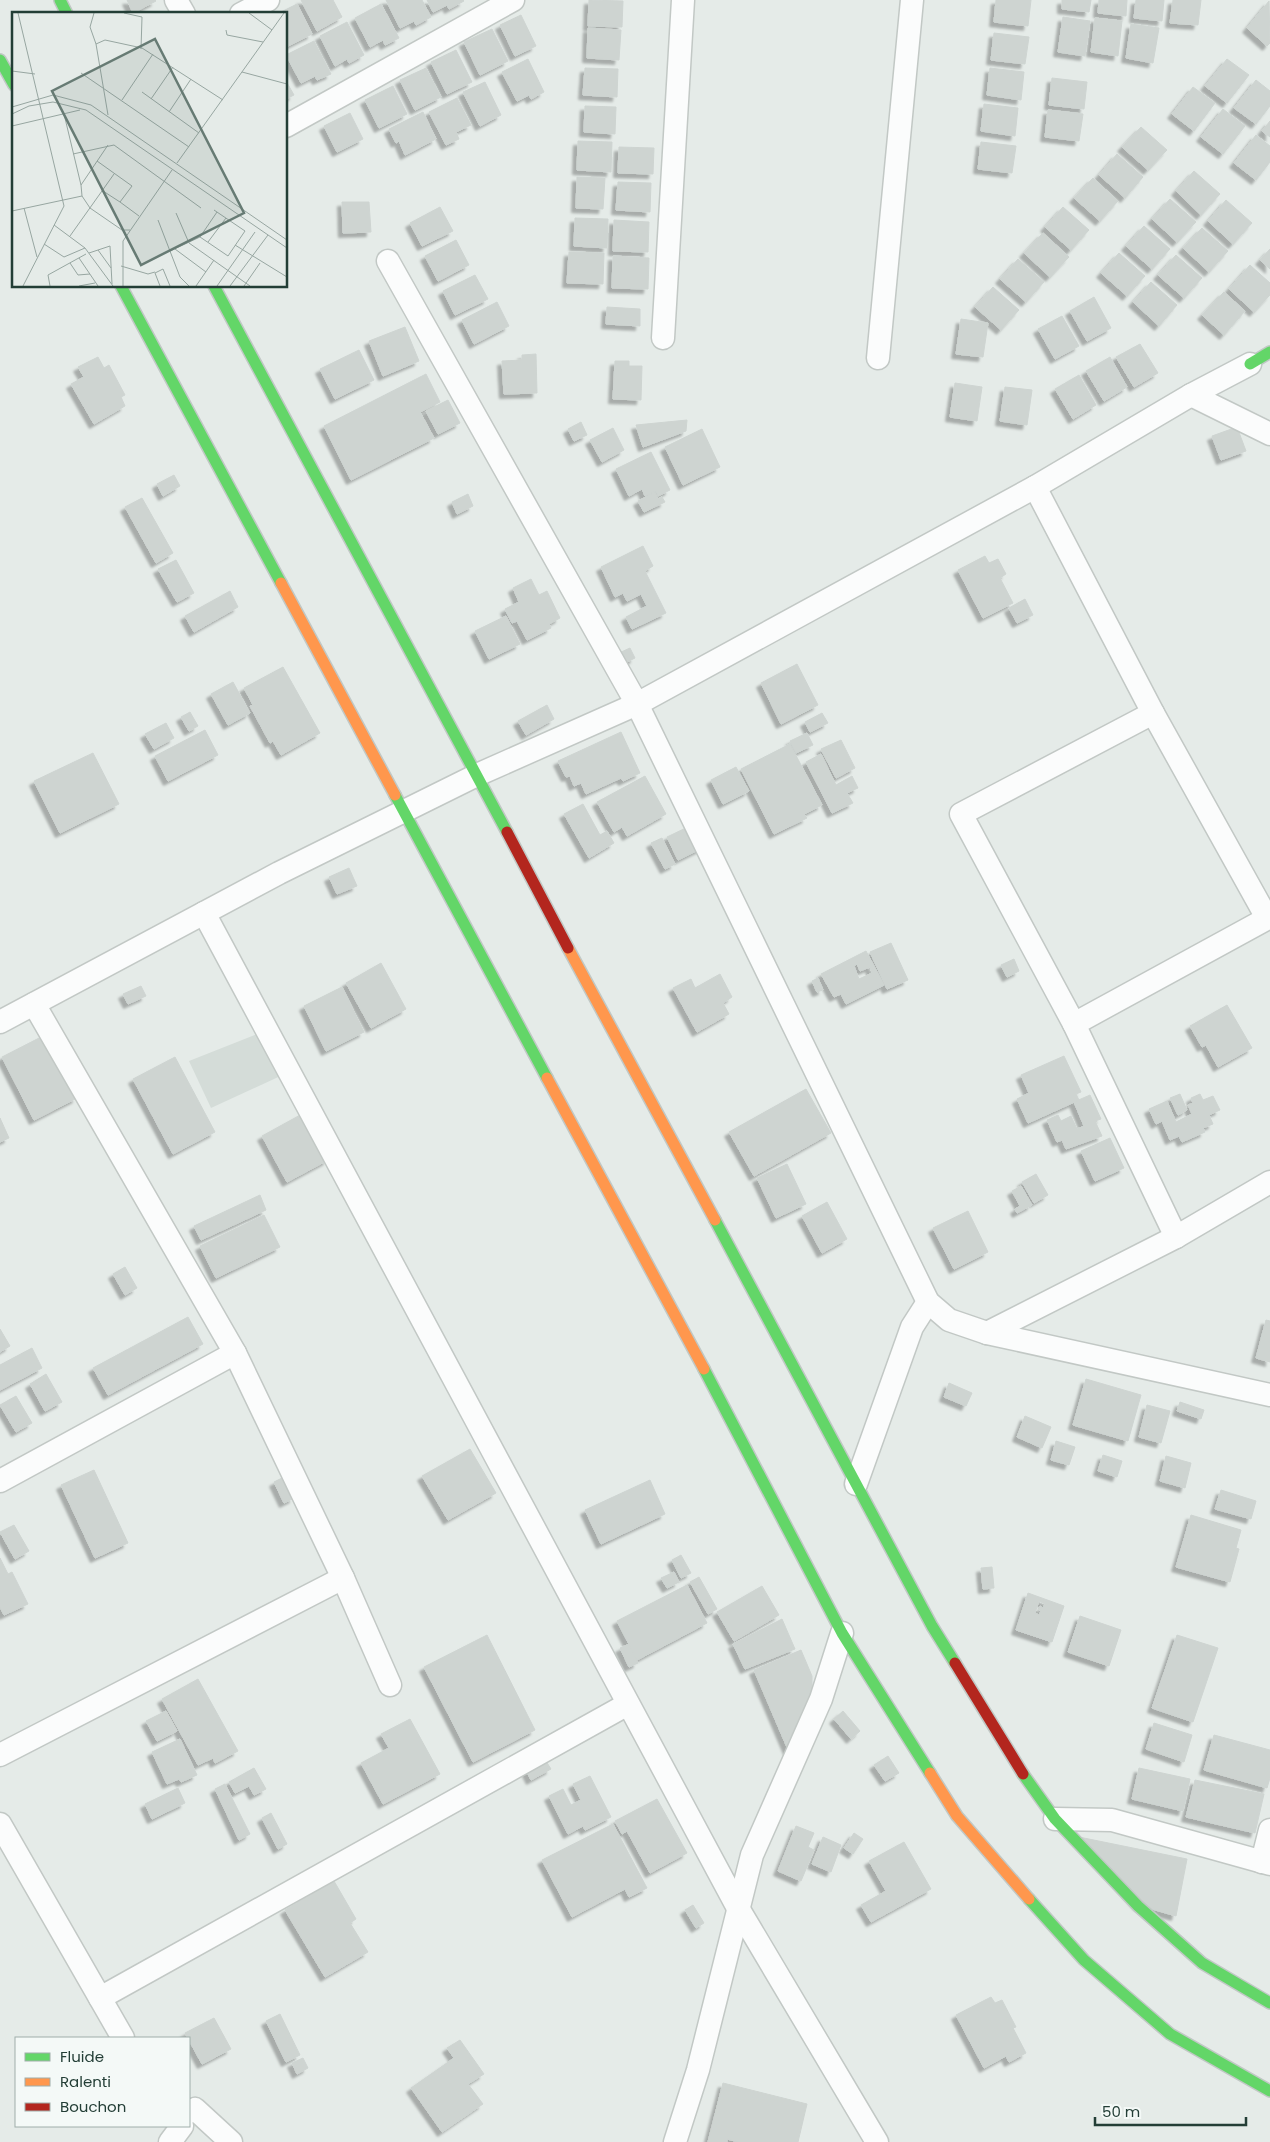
<svg xmlns="http://www.w3.org/2000/svg" width="1270" height="2142" font-family="Poppins,sans-serif">
<style>
.built{fill:#d4dcd8}
.building{fill:#ced4d1;stroke:#ced4d1;fill-rule:evenodd;filter:url(#shadow)}
.lines{fill:none;stroke-linecap:round;stroke-linejoin:round}
.street-casing{stroke:#c2c8c5;stroke-width:25}
.fast-casing{stroke:#c1c8c5;stroke-width:14}
.slow-casing{stroke:#c1c8c5;stroke-width:14}
.jam-casing{stroke:#c1c8c5;stroke-width:14}
.street{stroke:#fbfcfc;stroke-width:22}
.fast{stroke:#63d668;stroke-width:11}
.slow{stroke:#ff974d;stroke-width:11}
.jam{stroke:#b3261e;stroke-width:11}
.inset-road{fill:none;stroke:#97a6a1;stroke-width:1}
.view{fill:#677b74;fill-opacity:0.15;stroke:#677b74;stroke-width:2.5}
.inset-edge{fill:none;stroke:#233e36;stroke-width:2.5}
</style>
<defs>
<filter id="shadow"><feDropShadow dx="-4.5" dy="4.5" stdDeviation="1" flood-color="#0004"/></filter>
</defs>
<rect width="100%" height="100%" fill="#e5ebe8"/>
<path class="built" d="M265,1031L287,1073L211,1108L189,1061Z"/>
<g class="building">
<path d="M127,0H155L156,1L133,13Z"/>
<path d="M301,0H333L342,17L317,31Z"/>
<path d="M386,0H422L431,17L416,25L414,21L400,28Z"/>
<path d="M427,0H463L464,1L449,9L447,5L433,12Z"/>
<path d="M589,0L623,1L622,27L588,26Z"/>
<path d="M996,0H1031L1028,26L994,22Z"/>
<path d="M1062,0H1091L1089,12L1062,9Z"/>
<path d="M1099,0H1127L1126,16L1098,13Z"/>
<path d="M1136,0H1164L1162,21L1134,18Z"/>
<path d="M1173,0H1201L1198,25L1170,23Z"/>
<path d="M1269,1L1270,43L1267,46L1247,28Z"/>
<path d="M297,4L312,34L286,47V14H277Z"/>
<path d="M381,4L399,38L385,45L383,40L370,47L355,18Z"/>
<path d="M521,15L536,46L515,56L500,25Z"/>
<path d="M1063,17L1090,21L1085,56L1058,52Z"/>
<path d="M1095,18L1122,21L1118,56L1091,52Z"/>
<path d="M347,22L364,55L349,63L347,59L335,66L320,36Z"/>
<path d="M1131,24L1159,28L1153,63L1126,58Z"/>
<path d="M588,28L621,30L619,60L587,58Z"/>
<path d="M492,29L508,61L480,75L464,42Z"/>
<path d="M994,33L1029,37L1025,64L991,60Z"/>
<path d="M314,41L331,74L317,80L315,76L301,83L286,55Z"/>
<path d="M456,50L472,82L447,94L431,62Z"/>
<path d="M528,59L544,92L531,99L529,95L517,101L502,72Z"/>
<path d="M1227,59L1249,75L1227,103L1205,86Z"/>
<path d="M426,68L441,97L415,110L400,80Z"/>
<path d="M585,68L618,69L617,97L583,95Z"/>
<path d="M990,68L1024,72L1021,100L987,95Z"/>
<path d="M1052,78L1087,82L1084,109L1049,105Z"/>
<path d="M1256,80L1270,91V106L1256,124L1234,108Z"/>
<path d="M286,81L294,95L286,99Z"/>
<path d="M485,82L501,115L480,126L463,92Z"/>
<path d="M393,86L407,114L379,128L365,100Z"/>
<path d="M1193,87L1215,103L1194,131L1172,114Z"/>
<path d="M457,98L471,125L456,132L459,139L446,145L429,112Z"/>
<path d="M984,104L1018,108L1015,136L981,131Z"/>
<path d="M585,106L616,107L615,134L584,132Z"/>
<path d="M1223,109L1245,126L1223,154L1201,137Z"/>
<path d="M1048,110L1083,114L1079,141L1045,137Z"/>
<path d="M423,112L436,139L405,155L399,141L396,143L389,129Z"/>
<path d="M350,113L363,139L337,152L324,126Z"/>
<path d="M1270,121V137L1262,131Z"/>
<path d="M1141,127L1167,150L1148,170L1122,147Z"/>
<path d="M1256,135L1270,146V162L1256,180L1234,163Z"/>
<path d="M578,141L612,142L611,172L577,170Z"/>
<path d="M981,142L1016,146L1012,173L978,169Z"/>
<path d="M619,147L654,148L653,174L618,173Z"/>
<path d="M1117,154L1143,177L1125,198L1099,175Z"/>
<path d="M1194,171L1220,194L1201,215L1176,191Z"/>
<path d="M577,177L605,178L603,209L576,208Z"/>
<path d="M1093,178L1118,201L1100,221L1074,198Z"/>
<path d="M618,182L651,183L650,212L616,210Z"/>
<path d="M1170,199L1196,222L1177,242L1152,219Z"/>
<path d="M1226,200L1252,223L1233,244L1208,221Z"/>
<path d="M342,202H369L371,232L343,233Z"/>
<path d="M440,207L453,231L422,246L410,223Z"/>
<path d="M1063,207L1089,230L1071,250L1045,227Z"/>
<path d="M575,218L608,219L607,248L574,246Z"/>
<path d="M614,220L649,222L648,252L613,251Z"/>
<path d="M1144,226L1170,249L1152,269L1126,246Z"/>
<path d="M1202,228L1228,251L1209,272L1183,248Z"/>
<path d="M1043,233L1069,257L1050,277L1024,253Z"/>
<path d="M456,240L469,265L438,281L425,256Z"/>
<path d="M1270,249V269L1260,260Z"/>
<path d="M569,252L604,253L603,284L567,283Z"/>
<path d="M1119,253L1145,276L1127,296L1101,273Z"/>
<path d="M1176,255L1202,278L1184,298L1158,275Z"/>
<path d="M613,256L649,258L648,289L612,288Z"/>
<path d="M1018,259L1044,282L1026,302L1000,279Z"/>
<path d="M1250,265L1270,283V295L1254,312L1229,289Z"/>
<path d="M475,275L488,299L455,315L443,291Z"/>
<path d="M1151,282L1177,305L1159,326L1133,302Z"/>
<path d="M993,287L1019,310L1001,330L975,307Z"/>
<path d="M1224,292L1245,311L1224,335L1202,315Z"/>
<path d="M1094,297L1111,328L1087,341L1070,311Z"/>
<path d="M497,302L509,326L474,344L462,320Z"/>
<path d="M607,307L640,309V326L606,324Z"/>
<path d="M1062,316L1079,346L1055,359L1038,329Z"/>
<path d="M961,319L988,323L983,357L956,354Z"/>
<path d="M405,327L419,361L383,376L369,341Z"/>
<path d="M1140,344L1158,373L1134,387L1116,357Z"/>
<path d="M359,350L374,380L335,399L320,369Z"/>
<path d="M536,354L537,393L504,394L502,361L522,360V355Z"/>
<path d="M98,357L104,368L109,365L125,395L121,397L125,406L94,424L71,384L84,377L78,367Z"/>
<path d="M1110,357L1127,387L1104,401L1086,371Z"/>
<path d="M615,361H629V366H642L641,400L613,399Z"/>
<path d="M426,374L440,402L420,412L434,438L351,480L324,426Z"/>
<path d="M1079,375L1096,405L1073,419L1055,389Z"/>
<path d="M955,383L982,387L977,421L950,417Z"/>
<path d="M1005,387L1032,390L1027,425L1000,421Z"/>
<path d="M448,400L460,423L438,434L426,411Z"/>
<path d="M687,420L686,431L643,447L636,425Z"/>
<path d="M581,422L587,435L574,441L568,429Z"/>
<path d="M1237,427L1246,451L1221,460L1212,436Z"/>
<path d="M613,428L624,450L602,462L590,440Z"/>
<path d="M702,429L720,467L683,485L665,447Z"/>
<path d="M651,452L670,490L658,496L656,491L645,496L642,489L629,496L616,469Z"/>
<path d="M174,475L180,486L163,496L157,484Z"/>
<path d="M655,492L658,499L662,497L665,502L644,512L638,501Z"/>
<path d="M468,494L473,506L457,514L452,502Z"/>
<path d="M142,498L173,553L156,563L125,507Z"/>
<path d="M643,546L653,566L645,571L666,613L632,629L626,617L647,606L641,594L627,601L623,593L615,597L601,567Z"/>
<path d="M985,556L989,563L998,559L1006,574L1000,578L1013,603L983,618L958,570Z"/>
<path d="M176,560L194,593L177,602L158,569Z"/>
<path d="M531,579L539,595L547,591L560,618L549,624L551,628L527,640L517,621L512,623L505,609L519,602L513,588Z"/>
<path d="M230,591L238,607L194,632L185,616Z"/>
<path d="M1025,599L1033,615L1017,623L1009,608Z"/>
<path d="M506,616L520,644L489,659L475,631Z"/>
<path d="M630,648L635,658L625,663L619,653Z"/>
<path d="M797,664L818,705L781,724L761,683Z"/>
<path d="M283,667L320,733L281,755L273,741L270,743L250,706L253,705L244,688Z"/>
<path d="M233,682L250,713L228,725L211,694Z"/>
<path d="M547,705L554,719L526,735L518,721Z"/>
<path d="M190,712L198,726L189,731L181,717Z"/>
<path d="M822,713L828,723L810,732L805,722Z"/>
<path d="M166,723L174,738L154,749L145,734Z"/>
<path d="M205,730L218,755L168,781L155,756Z"/>
<path d="M621,732L640,773L623,781L621,778L586,794L581,783L574,786L570,776L566,777L558,761Z"/>
<path d="M807,733L813,745L796,753L790,741Z"/>
<path d="M841,740L855,768L836,778L821,749Z"/>
<path d="M790,744L822,805L804,814L807,818L774,834L741,769Z"/>
<path d="M93,753L119,804L60,833L34,781Z"/>
<path d="M821,754L836,785L852,776L858,788L847,793L853,803L832,813L806,762Z"/>
<path d="M736,767L749,791L723,804L711,780Z"/>
<path d="M645,776L666,814L627,836L622,827L614,832L597,802Z"/>
<path d="M583,804L600,835L607,831L614,843L589,858L564,814Z"/>
<path d="M690,826L702,848L678,860L667,837Z"/>
<path d="M662,838L675,864L665,869L651,843Z"/>
<path d="M349,868L357,886L337,894L329,877Z"/>
<path d="M891,943L908,980L887,989L870,952Z"/>
<path d="M866,951L884,985L846,1004L841,994L834,997L821,974ZM857,964L860,971L870,967L872,973L859,979L854,966Z"/>
<path d="M1014,959L1019,971L1007,977L1001,965Z"/>
<path d="M381,963L406,1009L371,1028L346,983Z"/>
<path d="M720,974L732,997L723,1003L729,1014L697,1032L673,988L691,979L695,988Z"/>
<path d="M818,978L823,990L817,992L812,981Z"/>
<path d="M141,986L146,996L128,1004L123,994Z"/>
<path d="M342,987L364,1032L326,1051L304,1006Z"/>
<path d="M1227,1005L1252,1048L1218,1067L1206,1045L1202,1047L1190,1026Z"/>
<path d="M45,1035L77,1098L34,1120L2,1057Z"/>
<path d="M1064,1056L1081,1092L1076,1094L1079,1100L1028,1123L1017,1099L1029,1093L1021,1075Z"/>
<path d="M175,1057L215,1132L173,1154L133,1079Z"/>
<path d="M806,1089L831,1133L754,1176L729,1132Z"/>
<path d="M1180,1094L1187,1110L1178,1115L1170,1098Z"/>
<path d="M1200,1094L1203,1100L1213,1096L1220,1110L1209,1115L1213,1124L1203,1128L1205,1132L1182,1142L1179,1136L1170,1140L1162,1121L1156,1124L1149,1109L1167,1101L1176,1122L1192,1114L1188,1105L1193,1103L1191,1098Z"/>
<path d="M1090,1095L1101,1119L1095,1121L1102,1136L1066,1149L1062,1140L1057,1142L1047,1120L1058,1115L1061,1121L1071,1116L1077,1129L1084,1126L1074,1102Z"/>
<path d="M302,1114L328,1160L287,1182L262,1136Z"/>
<path d="M0,1118L9,1138L0,1142Z"/>
<path d="M1110,1138L1124,1168L1095,1181L1081,1151Z"/>
<path d="M787,1164L806,1204L776,1218L757,1178Z"/>
<path d="M1036,1174L1048,1195L1034,1203L1022,1182Z"/>
<path d="M1021,1186L1032,1205L1017,1213L1015,1209L1020,1206L1012,1191Z"/>
<path d="M260,1195L266,1210L201,1240L194,1226Z"/>
<path d="M827,1202L847,1239L822,1253L802,1216Z"/>
<path d="M968,1211L988,1252L954,1269L933,1228Z"/>
<path d="M264,1215L280,1247L216,1278L200,1246Z"/>
<path d="M125,1267L137,1288L125,1295L113,1274Z"/>
<path d="M188,1317L203,1344L108,1395L93,1368Z"/>
<path d="M1266,1320L1270,1321V1362L1256,1358Z"/>
<path d="M0,1329L10,1346L0,1352Z"/>
<path d="M32,1348L42,1368L0,1390V1365Z"/>
<path d="M46,1374L62,1402L45,1411L30,1384Z"/>
<path d="M1086,1379L1141,1395L1128,1441L1073,1425Z"/>
<path d="M949,1383L972,1393L966,1406L944,1397Z"/>
<path d="M16,1396L32,1423L16,1432L0,1405Z"/>
<path d="M1180,1402L1204,1410L1201,1419L1177,1411Z"/>
<path d="M1147,1405L1170,1411L1161,1443L1139,1437Z"/>
<path d="M1025,1416L1051,1427L1042,1448L1017,1437Z"/>
<path d="M1056,1441L1075,1447L1069,1465L1051,1460Z"/>
<path d="M470,1449L496,1493L448,1520L422,1476Z"/>
<path d="M1103,1455L1122,1461L1117,1477L1098,1471Z"/>
<path d="M1166,1456L1191,1463L1185,1488L1160,1481Z"/>
<path d="M94,1470L128,1543L95,1558L61,1485Z"/>
<path d="M284,1477L294,1498L284,1503L274,1482Z"/>
<path d="M650,1480L665,1514L601,1544L585,1510Z"/>
<path d="M1221,1490L1256,1501L1251,1519L1215,1509Z"/>
<path d="M1191,1515L1241,1530L1236,1548L1239,1549L1230,1582L1176,1567Z"/>
<path d="M14,1525L29,1551L15,1559L0,1532Z"/>
<path d="M681,1555L691,1573L681,1578L672,1560Z"/>
<path d="M0,1558L8,1574L12,1572L28,1604L4,1615L0,1607Z"/>
<path d="M992,1567L994,1588L983,1589L981,1568Z"/>
<path d="M674,1572L679,1582L667,1588L661,1578Z"/>
<path d="M699,1577L717,1609L708,1614L690,1582Z"/>
<path d="M687,1585L707,1623L637,1660L617,1621Z"/>
<path d="M762,1586L779,1615L734,1641L717,1612Z"/>
<path d="M1028,1593L1064,1606L1052,1642L1016,1630ZM1039,1601L1045,1604L1043,1608L1040,1606L1038,1609L1041,1611L1039,1615L1035,1613Z"/>
<path d="M1080,1616L1121,1630L1109,1666L1068,1652Z"/>
<path d="M782,1619L795,1649L745,1669L733,1644Z"/>
<path d="M487,1635L535,1730L473,1762L424,1667Z"/>
<path d="M1177,1635L1218,1648L1193,1722L1152,1708Z"/>
<path d="M629,1644L638,1663L629,1667L620,1648Z"/>
<path d="M801,1650L812,1676V1692L789,1752L754,1670Z"/>
<path d="M198,1679L238,1751L215,1763L213,1758L198,1765L162,1699Z"/>
<path d="M166,1711L177,1731L157,1741L146,1721Z"/>
<path d="M843,1711L860,1731L851,1739L834,1719Z"/>
<path d="M410,1719L440,1774L383,1804L361,1763L389,1748L381,1734Z"/>
<path d="M1154,1723L1192,1735L1184,1762L1146,1749Z"/>
<path d="M1214,1735L1270,1750V1778L1267,1788L1204,1770Z"/>
<path d="M180,1739L197,1775L181,1782L179,1779L167,1784L152,1752Z"/>
<path d="M888,1756L899,1773L885,1781L874,1765Z"/>
<path d="M544,1758L551,1769L531,1780L525,1768Z"/>
<path d="M254,1768L266,1789L254,1795L249,1786L235,1793L229,1782Z"/>
<path d="M1139,1768L1190,1779L1183,1811L1132,1799Z"/>
<path d="M590,1776L611,1817L585,1830L583,1826L568,1834L549,1796L563,1789L571,1805L581,1800L573,1784Z"/>
<path d="M1195,1780L1264,1794L1255,1833L1186,1817Z"/>
<path d="M225,1784L250,1834L239,1840L215,1789Z"/>
<path d="M178,1788L185,1803L152,1819L145,1804Z"/>
<path d="M657,1799L687,1853L650,1873L627,1831L622,1834L615,1821Z"/>
<path d="M271,1813L287,1844L278,1849L262,1818Z"/>
<path d="M613,1824L647,1888L629,1897L625,1889L572,1917L542,1860Z"/>
<path d="M796,1826L814,1833L808,1847L814,1850L801,1881L778,1871Z"/>
<path d="M854,1833L863,1839L853,1854L844,1848Z"/>
<path d="M823,1837L841,1845L831,1872L812,1864Z"/>
<path d="M1079,1837L1187,1859L1176,1916L1138,1905Z"/>
<path d="M904,1842L931,1889L871,1922L861,1905L886,1891L869,1861Z"/>
<path d="M334,1881L356,1919L350,1923L368,1952L325,1977L285,1910Z"/>
<path d="M693,1905L704,1923L696,1928L685,1910Z"/>
<path d="M991,1997L995,2003L1002,2000L1016,2027L1013,2028L1026,2053L1009,2062L1006,2056L984,2068L956,2015Z"/>
<path d="M280,2014L300,2055L286,2062L266,2021Z"/>
<path d="M214,2018L231,2049L202,2064L185,2033Z"/>
<path d="M460,2040L484,2074L468,2084L483,2104L442,2132L411,2088L454,2058L447,2048Z"/>
<path d="M303,2058L308,2068L297,2074L292,2063Z"/>
<path d="M723,2083L807,2104L798,2142H738L727,2139V2142H708Z"/>
</g>
<g class="lines">
<defs>
<g id="street">
<path d="M176,0L184,14"/>
<path d="M241,14L268,0"/>
<path d="M286,126L513,0"/>
<path d="M388,261L637,704L928,1302L949,1320L987,1333L1270,1395"/>
<path d="M663,338L683,0"/>
<path d="M878,358L912,0"/>
<path d="M1191,395L1270,434"/>
<path d="M1035,487L1153,713"/>
<path d="M204,913L738,1908L877,2142"/>
<path d="M34,1004L235,1353L343,1578L390,1685"/>
<path d="M0,1022L279,873L477,775L637,704L1035,487L1191,395L1250,364"/>
<path d="M1074,1024L1270,917"/>
<path d="M1176,1237L1074,1024L961,814L1153,713L1267,918"/>
<path d="M987,1333L1176,1237L1270,1182"/>
<path d="M0,1481L235,1353"/>
<path d="M856,1484L912,1327L928,1302"/>
<path d="M0,1755L343,1578"/>
<path d="M1055,1819L1112,1820L1270,1864"/>
<path d="M0,1824L123,2038"/>
<path d="M1262,1862L1270,1830"/>
<path d="M100,1998L628,1704"/>
<path d="M189,2112L195,2109L231,2142"/>
<path d="M170,2142L182,2126"/>
<path d="M675,2142L698,2070L752,1855L821,1699L842,1633"/>
</g>
<g id="fast">
<path d="M60,0L67,14"/>
<path d="M0,60L14,85"/>
<path d="M121,286L281,583"/>
<path d="M214,286L507,832"/>
<path d="M1250,364L1270,352"/>
<path d="M395,795L547,1078"/>
<path d="M715,1220L932,1626L955,1663"/>
<path d="M704,1369L842,1633L930,1773"/>
<path d="M1023,1774L1055,1819L1138,1906L1202,1963L1270,2003"/>
<path d="M1029,1899L1084,1960L1170,2034L1270,2091"/>
</g>
<g id="slow">
<path d="M281,583L395,795"/>
<path d="M568,948L715,1220"/>
<path d="M547,1078L704,1369"/>
<path d="M930,1773L957,1816L1029,1899"/>
</g>
<g id="jam">
<path d="M507,832L568,948"/>
<path d="M955,1663L1023,1774"/>
</g>
</defs>
<use href="#street" class="street-casing"/>
<use href="#fast" class="fast-casing"/>
<use href="#slow" class="slow-casing"/>
<use href="#jam" class="jam-casing"/>
<use href="#street" class="street"/>
<use href="#fast" class="fast"/>
<use href="#slow" class="slow"/>
<use href="#jam" class="jam"/>
</g>
<g transform="translate(12 12)">
<rect width="275" height="275" fill="#e5ebe8"/>
<path class="inset-road" d="M6,1L52,194L11,274M82,1L78,15L84,32L96,103M112,1L130,5L129,37M237,1L260,18M214,18L215,23L251,30M84,32L93,28L130,36L211,88M0,59L23,62M230,60L275,72M69,61L177,135M130,80L187,121M139,87L161,55M110,88L141,42M0,95L41,83L79,93L275,228M157,100L179,67M0,102L17,94L41,90L74,98L275,236M52,102L69,173M0,114L68,98M96,133L69,173L70,184L78,196L110,218H118M61,142L102,133L189,196M85,149L120,174L108,190L91,179M165,151L272,1M108,190L127,204M12,196L25,245M0,199L70,184M164,201L177,231L238,274M146,208L168,265L177,274M42,213L73,236L101,274M58,224L102,162M188,225L216,244L233,219L202,198M196,230L214,206M32,232L52,245L73,236M223,233L275,265M163,237L194,260M86,238L99,256M158,239L188,225L205,200M77,241L98,234L100,272M67,246L86,274M58,251L66,263L78,262M109,254L136,262L143,260M38,274L36,263L74,242M67,274L83,271M111,274V229L160,158M148,274L143,261L151,257L158,274M184,274L202,248M205,274L243,220M218,274L256,223M232,274L248,251"/>
<path class="view" d="M143,27L232,201L129,253L40,79Z"/>
<rect width="275" height="275" class="inset-edge"/>
</g>
<rect x="15" y="2037" width="175" height="90" fill="#f4f9f7" stroke="#a0aeaa"/>
<rect x="25" y="2053" width="25" height="8" fill="#63d668" stroke="#a0aeaa"/>
<text x="60" y="2062" font-size="15" fill="#233e36">Fluide</text>
<rect x="25" y="2078" width="25" height="8" fill="#ff974d" stroke="#a0aeaa"/>
<text x="60" y="2087" font-size="15" fill="#233e36">Ralenti</text>
<rect x="25" y="2103" width="25" height="8" fill="#b3261e" stroke="#a0aeaa"/>
<text x="60" y="2112" font-size="15" fill="#233e36">Bouchon</text>
<path d="M1095 2117v8h151v-8" fill="none" stroke="#233e36" stroke-width="2.5"/>
<text x="1102" y="2117" font-size="15" fill="#233e36" stroke="#f4f9f7" stroke-width="4" paint-order="stroke">50 m</text>
</svg>
